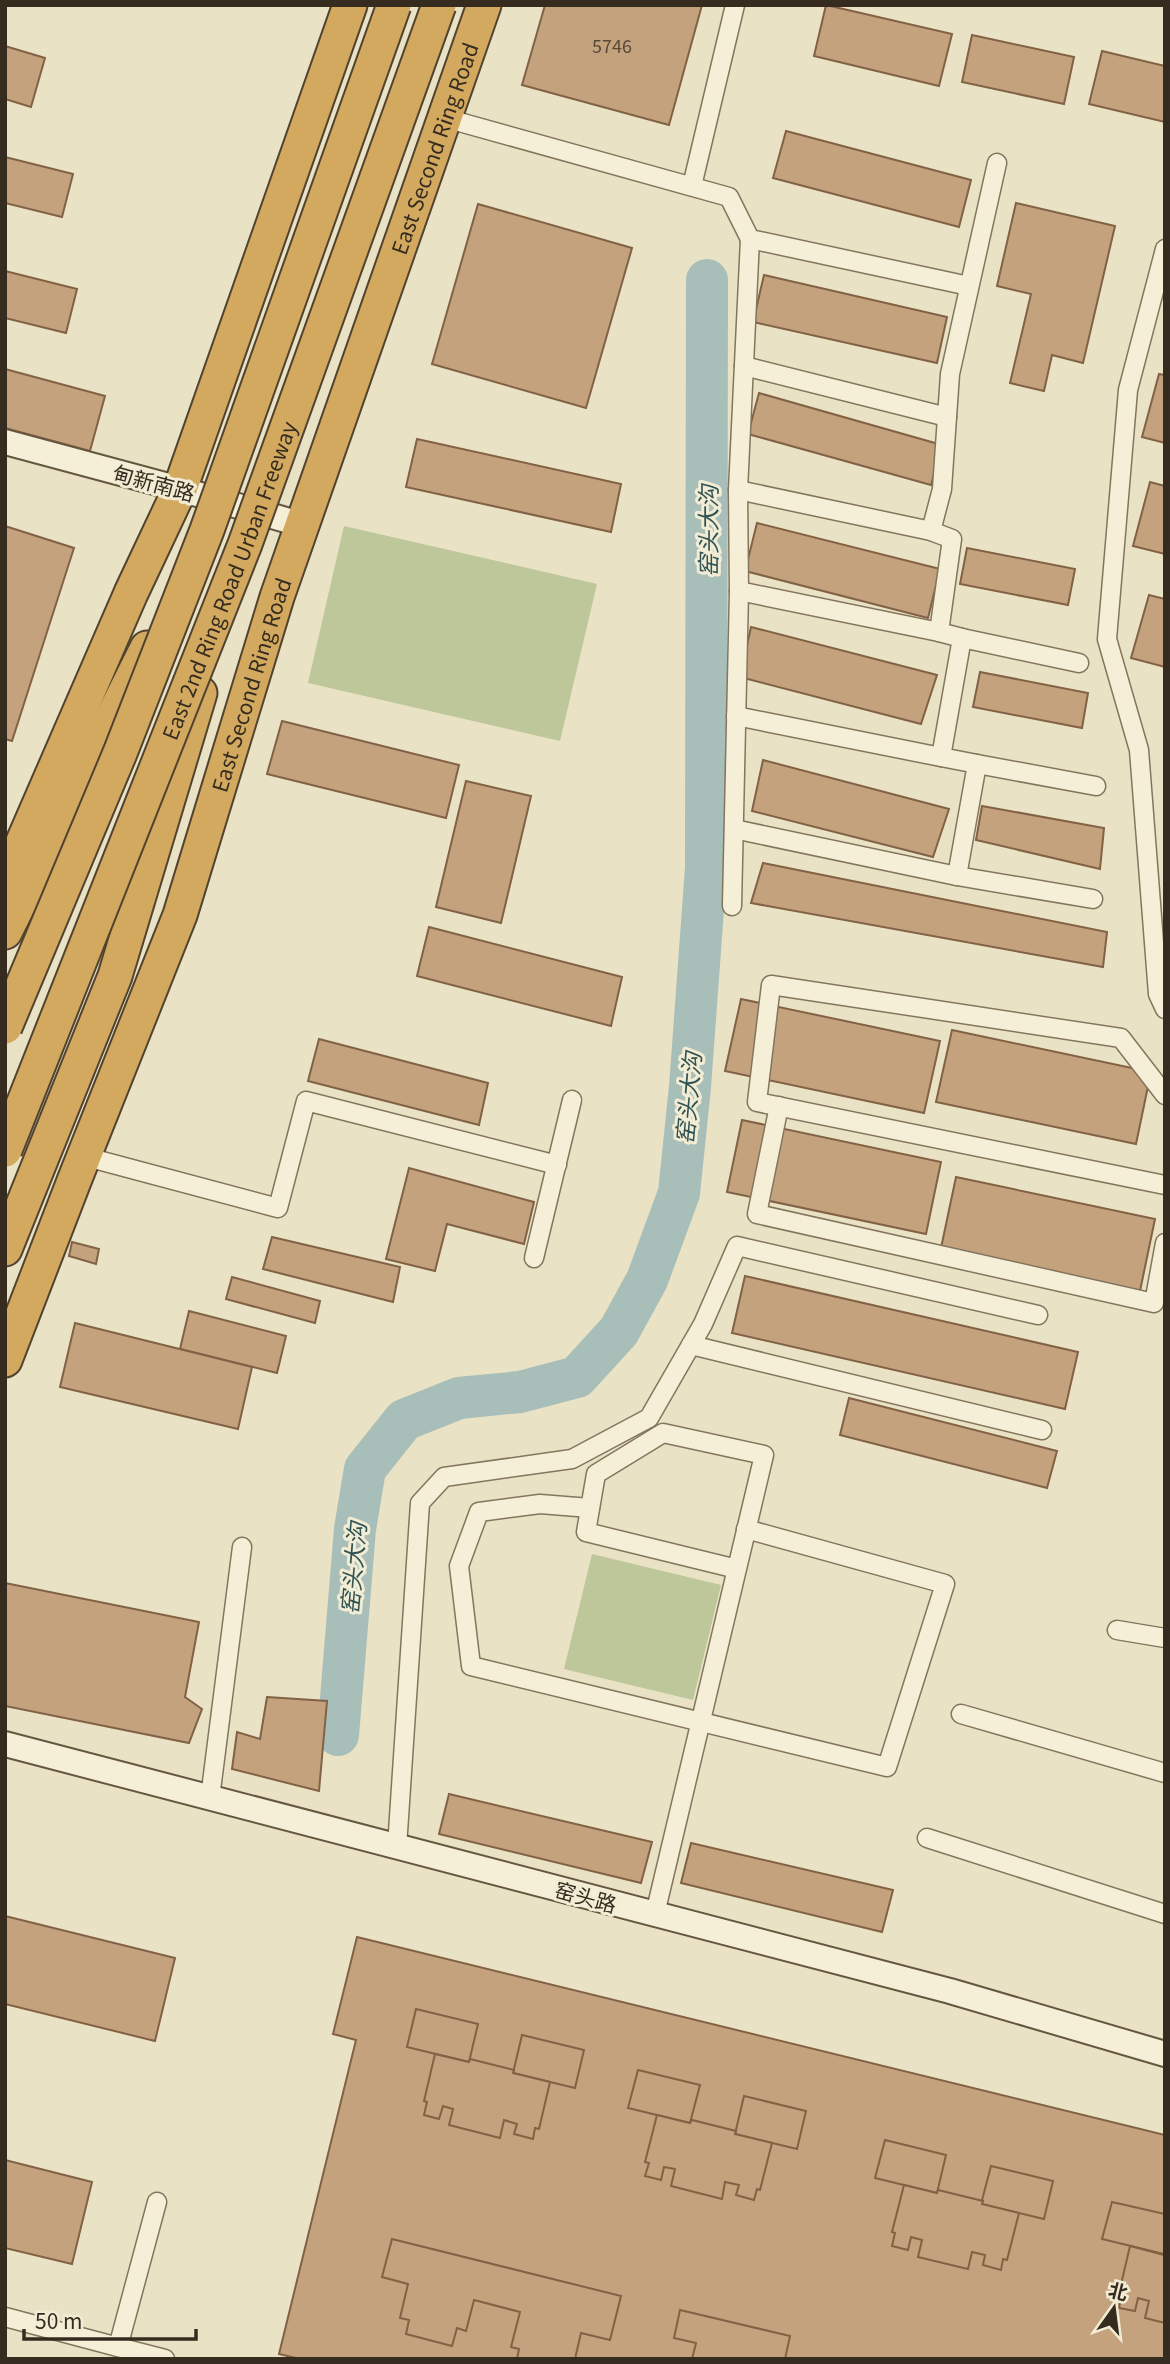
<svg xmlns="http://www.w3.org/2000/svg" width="1170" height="2364" font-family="Georgia,'Noto Sans SC',serif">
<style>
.green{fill:#bec79a}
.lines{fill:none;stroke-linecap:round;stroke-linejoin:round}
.river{stroke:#a7beb9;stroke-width:42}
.building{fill:#c5a27e;stroke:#816245;stroke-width:2}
.street-casing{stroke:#84755d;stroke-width:21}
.secondary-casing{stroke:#665640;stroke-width:28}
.highway-casing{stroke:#524331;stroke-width:37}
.street{stroke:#f6efd8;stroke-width:18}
.secondary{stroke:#f6efd8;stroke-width:24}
.highway{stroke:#d2a95e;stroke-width:33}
.highway-bridge-casing{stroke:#524331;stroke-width:37;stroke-linecap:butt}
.highway-bridge{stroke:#d2a95e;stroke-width:33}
.labels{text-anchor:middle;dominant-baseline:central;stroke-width:6;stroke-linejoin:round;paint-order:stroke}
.number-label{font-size:18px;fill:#594a37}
.street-label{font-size:21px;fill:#352c1f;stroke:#f2ecd4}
.water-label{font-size:23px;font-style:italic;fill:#305354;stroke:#f2ecd4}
</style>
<rect width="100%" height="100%" fill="#eae2c5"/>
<g class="green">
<path d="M344,526L597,584L560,741L308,683Z"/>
<path d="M592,1554L721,1585L693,1700L564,1669Z"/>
</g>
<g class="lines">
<path class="river" d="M338,1735L355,1529L365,1469L404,1420L459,1398L520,1392L577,1377L619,1331L647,1280L679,1193L690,1087L706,868L707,280"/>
</g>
<g class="building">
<path d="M545,5H702L669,125L522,85Z"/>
<path d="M826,5L952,34L939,86L814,56Z"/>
<path d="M972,35L1074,57L1064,104L962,82Z"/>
<path d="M5,46L45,58L31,107L5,99Z"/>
<path d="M1102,51L1165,66V122L1089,104Z"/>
<path d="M786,131L971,180L959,227L773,178Z"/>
<path d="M5,157L73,174L62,217L5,203Z"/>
<path d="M1016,203L1115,226L1083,363L1052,355L1044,391L1010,383L1031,294L997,286Z"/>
<path d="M478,204L632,248L586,408L432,364Z"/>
<path d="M5,271L77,289L66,333L5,318Z"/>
<path d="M764,275L947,317L937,363L753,322Z"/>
<path d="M5,369L105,396L90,451L5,428Z"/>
<path d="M1159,374L1165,375V443L1142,437Z"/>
<path d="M759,393L942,445L931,485L748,434Z"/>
<path d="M417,439L621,484L611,532L406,487Z"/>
<path d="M1150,482L1165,486V554L1133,546Z"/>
<path d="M757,523L940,569L928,618L745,571Z"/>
<path d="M5,526L74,548L12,741L5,739Z"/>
<path d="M967,548L1075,569L1068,605L960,584Z"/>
<path d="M1149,595L1165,599V667L1131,658Z"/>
<path d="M751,627L937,675L921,724L740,677Z"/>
<path d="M980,672L1088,693L1082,728L973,707Z"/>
<path d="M282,721L459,765L446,818L267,774Z"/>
<path d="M763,760L949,809L933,857L752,811Z"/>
<path d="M466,781L531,796L501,923L436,907Z"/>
<path d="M982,806L1104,828L1100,869L976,840Z"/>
<path d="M763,863L1107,932L1103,967L751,903Z"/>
<path d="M429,927L622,977L611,1026L417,976Z"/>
<path d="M741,999L940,1041L924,1113L725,1071Z"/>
<path d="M952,1030L1151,1072L1136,1144L936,1102Z"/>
<path d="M319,1039L488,1083L479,1125L308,1081Z"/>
<path d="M742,1120L941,1162L926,1234L727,1192Z"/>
<path d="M409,1168L534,1202L524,1244L447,1224L435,1271L386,1259Z"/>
<path d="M956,1177L1155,1219L1140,1291L941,1248Z"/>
<path d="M272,1237L400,1267L393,1302L263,1269Z"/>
<path d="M72,1242L99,1249L96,1264L69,1256Z"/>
<path d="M745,1276L1078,1352L1065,1409L732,1333Z"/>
<path d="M232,1277L320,1301L315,1323L226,1299Z"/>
<path d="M189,1311L286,1336L277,1373L180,1349Z"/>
<path d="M75,1323L252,1367L238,1429L60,1387Z"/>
<path d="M849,1398L1057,1451L1047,1488L840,1435Z"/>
<path d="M5,1583L199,1622L185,1697L202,1709L189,1743L5,1706Z"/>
<path d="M267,1697L327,1701L319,1791L232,1769L237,1732L260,1739Z"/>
<path d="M449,1794L652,1842L641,1883L439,1834Z"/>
<path d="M691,1843L893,1890L882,1932L681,1883Z"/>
<path d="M5,1916L175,1958L155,2041L5,2004Z"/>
<path d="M357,1937L1165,2135V2359H300L279,2354L356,2040L333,2034Z"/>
<path d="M416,2009L478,2024L469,2062L407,2047Z"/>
<path d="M522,2035L584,2050L575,2088L513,2073Z"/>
<path d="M435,2054L469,2062L470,2059L514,2070L513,2073L550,2082L539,2129L535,2128L533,2139L514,2134L517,2124L504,2120L500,2138L449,2125L453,2109L443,2106L439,2119L424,2115L427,2102L424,2101Z"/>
<path d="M638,2070L700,2085L690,2123L628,2108Z"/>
<path d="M744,2096L806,2111L797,2149L735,2134Z"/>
<path d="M657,2115L690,2123L692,2120L736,2131L735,2134L772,2143L760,2190L757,2189L754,2200L736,2195L739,2185L725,2182L722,2199L671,2186L675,2169L664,2167L661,2180L645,2176L649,2163L645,2162Z"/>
<path d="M885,2140L946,2155L937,2193L875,2178Z"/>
<path d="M5,2160L92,2182L72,2264L5,2248Z"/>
<path d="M991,2166L1053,2181L1044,2219L981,2204Z"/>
<path d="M904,2185L937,2193L938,2190L983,2201L982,2204L1019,2213L1007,2260L1003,2259L1001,2270L983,2265L985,2255L972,2252L968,2269L918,2257L922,2240L911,2237L908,2250L892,2246L895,2233L892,2232Z"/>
<path d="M1112,2202L1165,2214L1164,2254L1102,2239Z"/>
<path d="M392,2239L621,2296L610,2340L581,2333L575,2359H517L519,2349L511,2347L520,2312L474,2300L466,2331L457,2328L452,2346L406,2334L409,2320L400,2318L408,2284L382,2277Z"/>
<path d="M1130,2246L1164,2255L1165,2252V2323L1145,2318L1149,2301L1138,2298L1135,2311L1119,2308L1122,2294L1119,2293Z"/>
<path d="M680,2310L790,2336L785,2359H692L696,2343L674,2338Z"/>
</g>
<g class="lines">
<defs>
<g id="street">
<path d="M445,118L729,197L750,239L969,286"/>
<path d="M692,186L735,5"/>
<path d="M1165,249L1128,390L1107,639L1139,750L1158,994L1165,1009"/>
<path d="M744,366L947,417"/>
<path d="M738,490L931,531"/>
<path d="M739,591L939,632"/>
<path d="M962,638L1079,663"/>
<path d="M736,716L941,757"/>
<path d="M977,764L1096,786"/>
<path d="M734,829L957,876L1093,899"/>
<path d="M957,876L977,764L941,757L962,638L939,632L952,539L931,531L942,489L950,374L997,163"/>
<path d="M732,906L739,591L738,490L750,239"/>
<path d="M1165,1095L1121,1038L771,985L757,1102L1165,1185"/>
<path d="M779,1106L757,1214L1154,1303L1165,1243"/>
<path d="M83,1156L278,1208L306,1101L557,1165"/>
<path d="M534,1258L572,1100"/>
<path d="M691,1345L1042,1430"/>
<path d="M590,1508L540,1504L479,1512L459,1566L471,1666L887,1767L945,1584L746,1529"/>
<path d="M1117,1630L1165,1638"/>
<path d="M961,1714L1165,1773"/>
<path d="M210,1798L242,1547"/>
<path d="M927,1838L1165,1914"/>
<path d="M397,1847L420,1503L444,1477L572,1459L649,1418L703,1324L737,1246L1038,1315"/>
<path d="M655,1914L764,1455L663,1433L596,1474L586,1532L737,1569"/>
<path d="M5,2317L118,2347L157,2202"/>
<path d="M118,2347L165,2359"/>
</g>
<g id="secondary">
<path d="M5,442L180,489L303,525"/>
<path d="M5,1744L950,1991L1165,2054"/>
</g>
<g id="highway">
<path d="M5,883L131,593L180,489L350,5"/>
<path d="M5,932L147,648"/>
<path d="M5,1249L115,976L200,693"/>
<path id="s1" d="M5,1360L74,1181L180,915L277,597L484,5"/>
</g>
</defs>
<use href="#street" class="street-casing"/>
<use href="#secondary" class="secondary-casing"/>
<use href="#highway" class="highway-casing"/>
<use href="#street" class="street"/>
<use href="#secondary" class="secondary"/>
<use href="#highway" class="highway"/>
<defs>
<g id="highway-bridge">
<path d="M5,1027L120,753L207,530L394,5"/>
<path id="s2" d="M5,1150L245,544L439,5"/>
</g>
</defs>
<use href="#highway-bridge" class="highway-bridge-casing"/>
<use href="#highway-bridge" class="highway-bridge"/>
</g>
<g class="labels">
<g class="number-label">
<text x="612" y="45">5746</text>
</g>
<g class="street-label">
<text stroke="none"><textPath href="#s1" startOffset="1286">East Second Ring Road</textPath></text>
<text transform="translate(154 482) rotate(15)">甸新南路</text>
<text stroke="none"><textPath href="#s2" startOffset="612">East 2nd Ring Road Urban Freeway</textPath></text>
<text stroke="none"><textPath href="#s1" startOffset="719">East Second Ring Road</textPath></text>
<text transform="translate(586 1896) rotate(15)">窑头路</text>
</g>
<g class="water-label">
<text transform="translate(707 531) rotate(-90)">窑头大沟</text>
<text transform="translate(687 1098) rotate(-85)">窑头大沟</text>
<text transform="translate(352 1568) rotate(-85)">窑头大沟</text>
</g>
</g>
<rect width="1170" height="2364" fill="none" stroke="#352c1f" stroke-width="14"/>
<g transform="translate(1114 2308) rotate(14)" stroke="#f2ecd4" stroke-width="5" paint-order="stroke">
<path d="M0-5L12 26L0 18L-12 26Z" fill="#352c1f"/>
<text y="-10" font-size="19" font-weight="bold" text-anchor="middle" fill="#352c1f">北</text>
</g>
<path d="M24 2329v10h172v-10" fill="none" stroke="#352c1f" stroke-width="3.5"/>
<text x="35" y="2329" font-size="21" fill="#352c1f" stroke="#f2ecd4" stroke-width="5" paint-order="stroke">50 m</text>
</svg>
